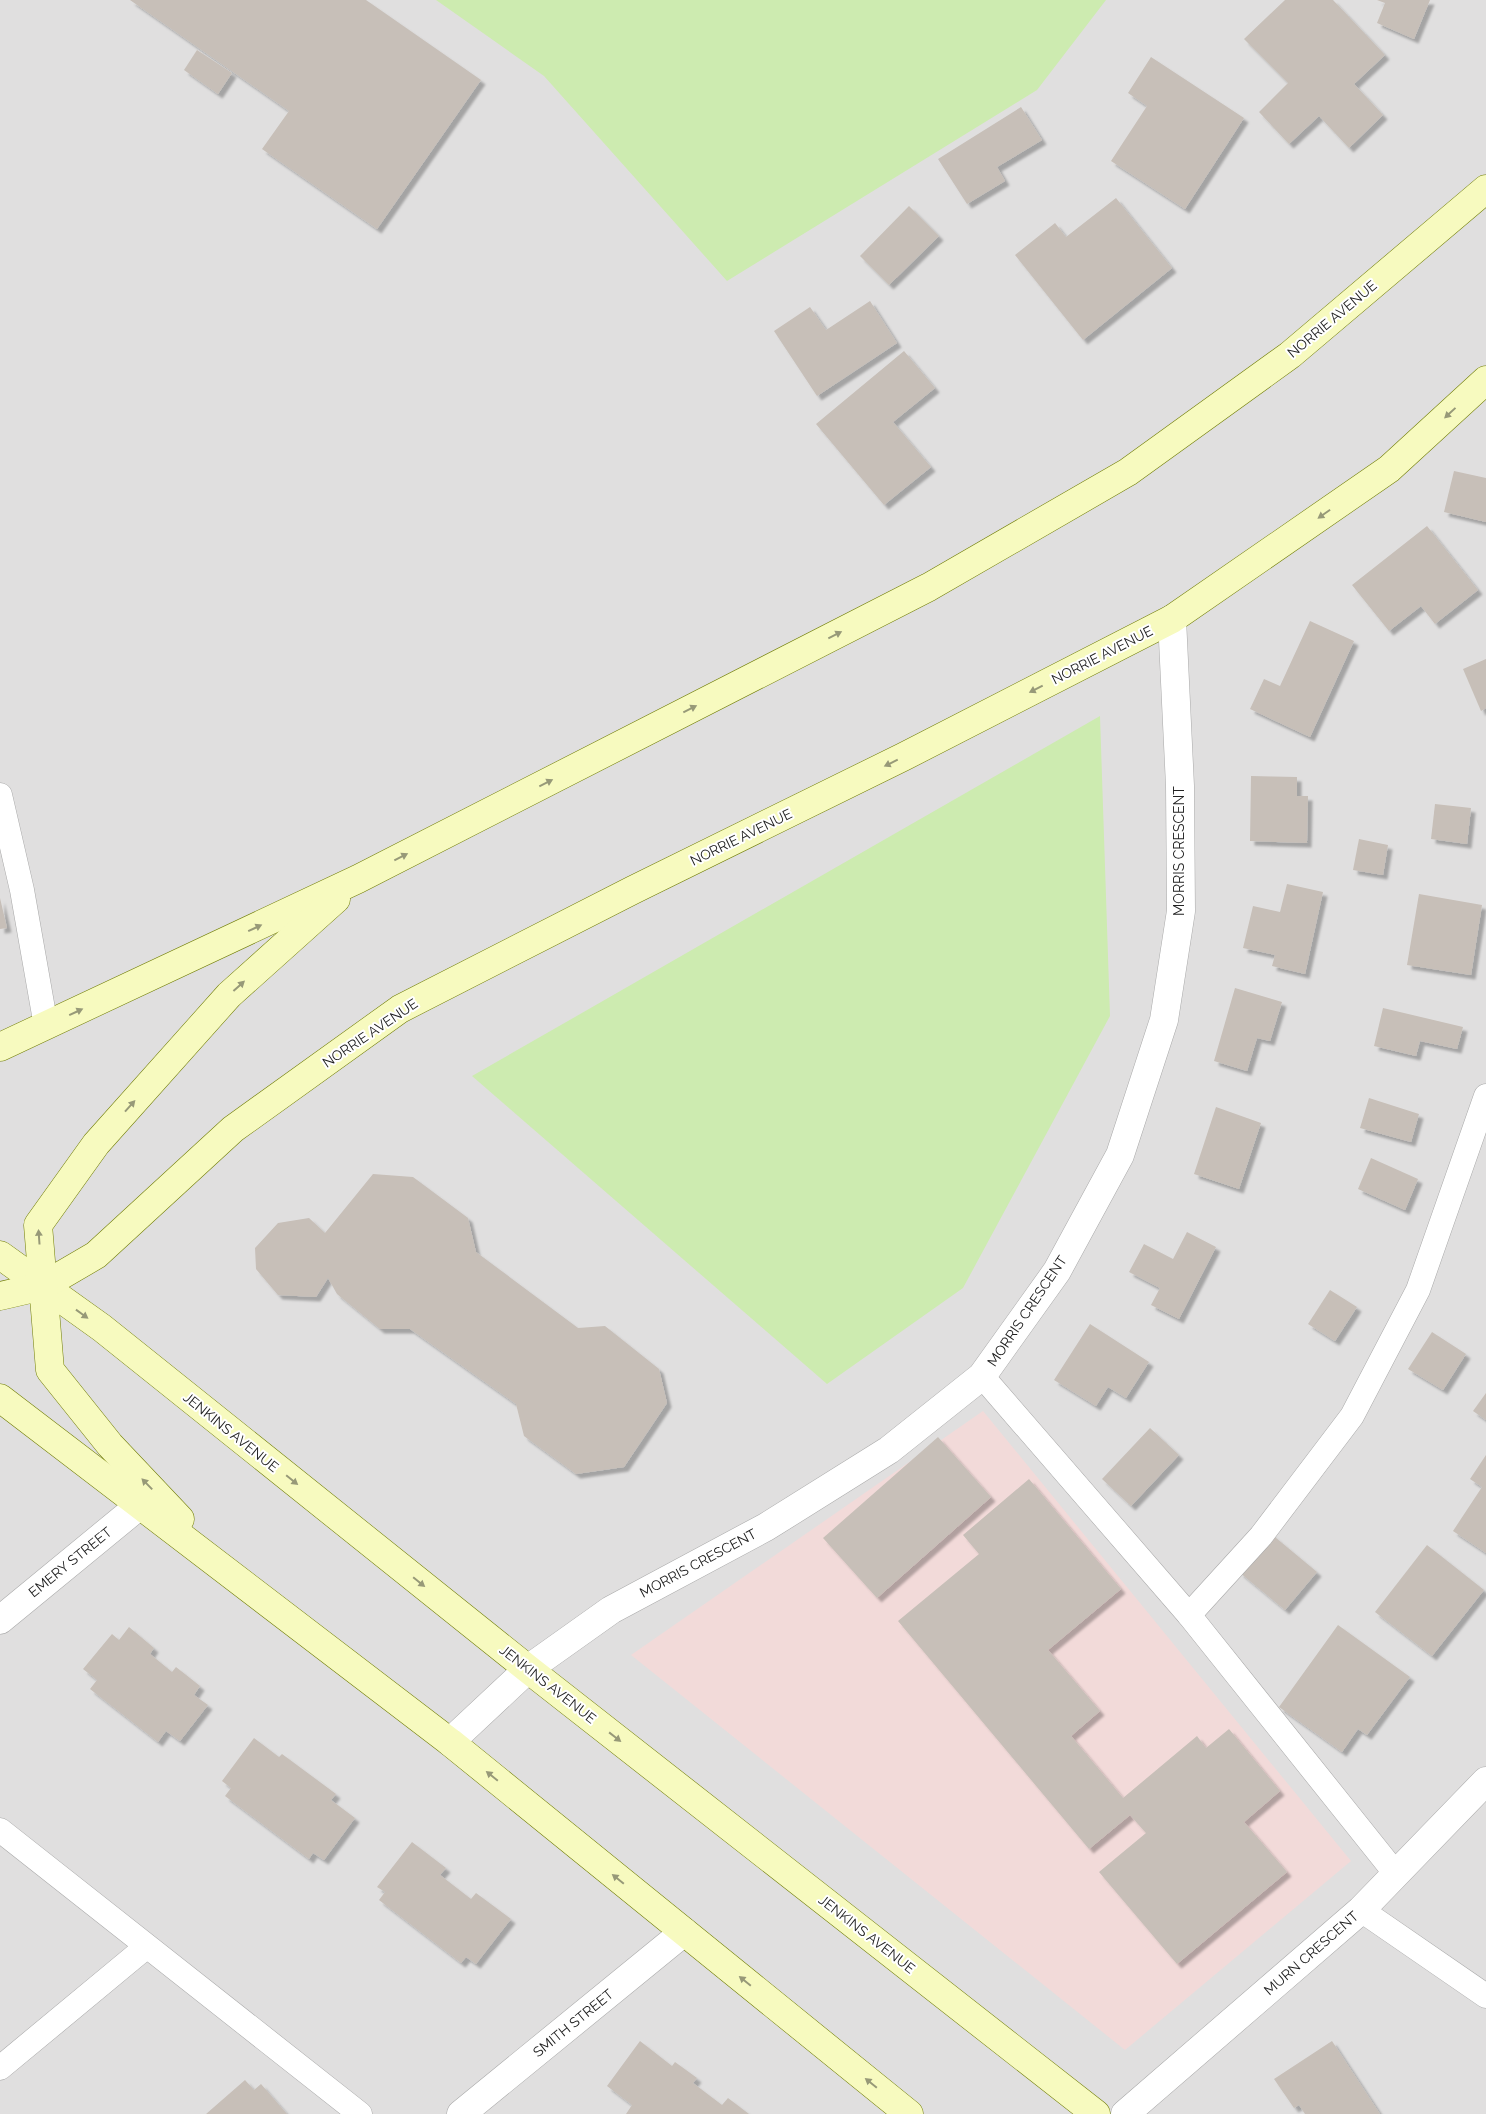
<svg xmlns="http://www.w3.org/2000/svg" width="1486" height="2114" font-family="Raleway,sans-serif">
<style>
.residential{fill:#e0dfdf}
.commercial{fill:#f2dad9}
.grass{fill:#cdebb0}
.building{fill:#c7bfb8;filter:url(#shadow)}
.lines{fill:none;stroke-linecap:round;stroke-linejoin:round}
.lane-casing{stroke:#a9a9a9;stroke-width:25}
.street-casing{stroke:#a9a9a9;stroke-width:29}
.secondary-casing{stroke:#707d05;stroke-width:29}
.lane{stroke:#fff;stroke-width:24}
.street{stroke:#fff;stroke-width:28}
.secondary{stroke:#f7fabf;stroke-width:28}
.oneway{fill:#979978}
.labels{text-anchor:middle;dominant-baseline:central;stroke-width:4;stroke-linejoin:round;paint-order:stroke}
.street-label{font-size:14px;fill:#222;stroke:#fff}
</style>
<defs>
<filter id="shadow"><feDropShadow dx="4.5" dy="4.5" stdDeviation="1" flood-color="#0004"/></filter>
</defs>
<rect width="100%" height="100%" fill="#f2efe9"/>
<rect class="residential" x="0" y="0" width="1486" height="2114"/>
<path class="commercial" d="M983,1411L1351,1861L1125,2050L631,1655Z"/>
<g class="grass">
<path d="M436,0H1106L1037,90L727,281L544,76Z"/>
<path d="M1100,716L1110,1016L963,1288L827,1384L472,1076Z"/>
</g>
<g class="building">
<path d="M130,0H366L481,80L377,229L262,149L289,111Z"/>
<path d="M1285,0H1333L1385,55L1354,84L1383,115L1349,148L1319,116L1289,144L1259,112L1288,83L1244,39Z"/>
<path d="M1377,0H1430L1414,39L1377,23L1385,3Z"/>
<path d="M197,50L232,73L218,94L184,70Z"/>
<path d="M1151,57L1244,118L1185,209L1111,161L1147,106L1128,93Z"/>
<path d="M1021,107L1042,140L997,167L1005,181L967,204L938,159Z"/>
<path d="M1116,198L1172,268L1083,340L1015,255L1055,223L1066,237Z"/>
<path d="M909,206L939,236L889,285L860,256Z"/>
<path d="M870,301L897,343L817,396L774,331L810,307L826,330Z"/>
<path d="M904,351L935,388L893,422L931,467L884,505L816,424Z"/>
<path d="M1454,471L1486,478V522L1444,512Z"/>
<path d="M1427,526L1478,590L1435,624L1421,606L1389,631L1352,585Z"/>
<path d="M1310,621L1354,641L1310,737L1250,709L1264,679L1280,686Z"/>
<path d="M1486,659V708L1481,711L1463,669Z"/>
<path d="M1251,776L1297,777V796H1308L1307,843L1250,841Z"/>
<path d="M1435,804L1471,808L1467,844L1431,839Z"/>
<path d="M1359,839L1388,845L1383,875L1353,870Z"/>
<path d="M1287,884L1323,892L1305,974L1272,966L1275,955L1243,948L1253,906L1280,912Z"/>
<path d="M1419,894L1482,905L1471,975L1407,965Z"/>
<path d="M0,898L7,928L0,929Z"/>
<path d="M1235,988L1282,1002L1270,1041L1257,1038L1247,1071L1214,1061Z"/>
<path d="M1383,1008L1463,1027L1457,1049L1420,1041L1416,1056L1374,1046Z"/>
<path d="M1369,1098L1419,1114L1411,1142L1360,1128Z"/>
<path d="M1216,1107L1261,1123L1239,1189L1194,1174Z"/>
<path d="M1371,1158L1418,1179L1405,1210L1358,1189Z"/>
<path d="M373,1174L413,1177L468,1218L476,1252L578,1328L605,1326L659,1369L667,1403L624,1467L576,1474L524,1436L516,1404L410,1329H380L337,1294L328,1278L316,1297L278,1295L256,1269L255,1248L278,1223L309,1218L325,1233Z"/>
<path d="M1187,1232L1216,1247L1179,1319L1151,1305L1160,1288L1129,1272L1144,1244L1173,1259Z"/>
<path d="M1330,1290L1357,1307L1335,1341L1308,1324Z"/>
<path d="M1090,1324L1149,1362L1126,1398L1108,1387L1096,1406L1054,1380Z"/>
<path d="M1432,1332L1466,1354L1443,1390L1408,1369Z"/>
<path d="M1486,1393V1420L1473,1411Z"/>
<path d="M1150,1428L1179,1455L1131,1506L1102,1479Z"/>
<path d="M938,1437L991,1497L877,1598L823,1538Z"/>
<path d="M1486,1455V1553L1453,1531L1482,1487L1470,1479Z"/>
<path d="M1029,1479L1121,1589L1048,1650L1100,1711L1071,1736L1123,1798L1197,1736L1206,1748L1229,1729L1280,1791L1244,1822L1287,1872L1177,1964L1099,1872L1146,1833L1130,1815L1089,1849L898,1621L979,1554L963,1535Z"/>
<path d="M1270,1533L1317,1572L1285,1610L1239,1572Z"/>
<path d="M1427,1545L1484,1590L1432,1656L1375,1612Z"/>
<path d="M1338,1625L1410,1677L1367,1735L1358,1729L1342,1752L1279,1707Z"/>
<path d="M129,1627L154,1648L150,1654L172,1672L176,1667L200,1686L194,1695L208,1705L180,1741L166,1731L158,1742L90,1689L97,1680L83,1669L112,1634L119,1640Z"/>
<path d="M254,1738L279,1757L282,1754L336,1794L331,1800L355,1818L324,1860L313,1853L309,1859L225,1796L231,1788L222,1781Z"/>
<path d="M412,1842L446,1868L440,1875L471,1899L476,1893L511,1919L476,1964L466,1957L461,1963L379,1900L385,1892L377,1887Z"/>
<path d="M640,2041L672,2066L675,2062L697,2078L693,2083L722,2105L728,2098L749,2114H626L632,2105L607,2086Z"/>
<path d="M1332,2041L1380,2114H1305L1299,2105L1294,2108L1274,2079Z"/>
<path d="M245,2080L254,2090L261,2084L287,2114H206Z"/>
</g>
<g class="lines">
<defs>
<g id="lane">
<path d="M0,795L22,890L46,1026"/>
<path d="M982,1376L1189,1615L1396,1874"/>
<path d="M1189,1615L1261,1536L1352,1416L1418,1290L1486,1096"/>
<path d="M0,1830L360,2114"/>
<path d="M1361,1910L1486,1996"/>
<path d="M0,2068L146,1947"/>
</g>
<g id="street">
<path d="M0,1620L140,1505"/>
<path d="M450,1742L528,1669L611,1610L766,1527L889,1450L982,1376L1057,1271L1120,1155L1164,1020L1181,911L1180,786L1172,619"/>
<path d="M461,2114L684,1932"/>
<path d="M1125,2114L1361,1910L1486,1781"/>
</g>
<g id="secondary">
<path d="M0,1047L358,879L929,587L1128,472L1290,355L1486,189"/>
<path d="M0,1255L102,1328L528,1669L1096,2114"/>
<path d="M0,1296L43,1286L96,1255L233,1129L400,1009L633,890L903,757L1172,619L1389,469L1486,380"/>
<path d="M0,1398L450,1742L909,2114"/>
<path d="M180,1519L110,1445L50,1370L38,1225L96,1144L229,995L336,899"/>
</g>
</defs>
<use href="#lane" class="lane-casing"/>
<use href="#street" class="street-casing"/>
<use href="#secondary" class="secondary-casing"/>
<use href="#lane" class="lane"/>
<use href="#street" class="street"/>
<use href="#secondary" class="secondary"/>
</g>
<defs><path id="oneway-solid" d="M-6-.8H1V-3.2L6.5 0L1 3.2V.8H-6Z" transform="scale(1.25)"/></defs>
<g class="oneway">
<use href="#oneway-solid" transform="translate(1450 413) rotate(137)"/>
<use href="#oneway-solid" transform="translate(1324 514) rotate(145)"/>
<use href="#oneway-solid" transform="translate(835 635) rotate(-27)"/>
<use href="#oneway-solid" transform="translate(1036 689) rotate(153)"/>
<use href="#oneway-solid" transform="translate(690 709) rotate(-27)"/>
<use href="#oneway-solid" transform="translate(891 763) rotate(154)"/>
<use href="#oneway-solid" transform="translate(546 783) rotate(-27)"/>
<use href="#oneway-solid" transform="translate(401 857) rotate(-27)"/>
<use href="#oneway-solid" transform="translate(255 928) rotate(-25)"/>
<use href="#oneway-solid" transform="translate(239 986) rotate(-42)"/>
<use href="#oneway-solid" transform="translate(76 1012) rotate(-25)"/>
<use href="#oneway-solid" transform="translate(130 1106) rotate(-48)"/>
<use href="#oneway-solid" transform="translate(39 1237) rotate(-94)"/>
<use href="#oneway-solid" transform="translate(82 1314) rotate(36)"/>
<use href="#oneway-solid" transform="translate(292 1480) rotate(39)"/>
<use href="#oneway-solid" transform="translate(147 1484) rotate(-134)"/>
<use href="#oneway-solid" transform="translate(419 1582) rotate(39)"/>
<use href="#oneway-solid" transform="translate(615 1737) rotate(38)"/>
<use href="#oneway-solid" transform="translate(492 1776) rotate(-141)"/>
<use href="#oneway-solid" transform="translate(618 1879) rotate(-141)"/>
<use href="#oneway-solid" transform="translate(745 1981) rotate(-141)"/>
<use href="#oneway-solid" transform="translate(871 2083) rotate(-141)"/>
</g>
<g class="labels">
<g class="street-label">
<text transform="translate(1332 319) rotate(-40)">NORRIE AVENUE</text>
<text transform="translate(1102 655) rotate(-27)">NORRIE AVENUE</text>
<text transform="translate(741 837) rotate(-26)">NORRIE AVENUE</text>
<text transform="translate(1179 851) rotate(-90)">MORRIS CRESCENT</text>
<text transform="translate(370 1033) rotate(-34)">NORRIE AVENUE</text>
<text transform="translate(1027 1311) rotate(-56)">MORRIS CRESCENT</text>
<text transform="translate(231 1432) rotate(39)">JENKINS AVENUE</text>
<text transform="translate(70 1562) rotate(-39)">EMERY STREET</text>
<text transform="translate(698 1563) rotate(-28)">MORRIS CRESCENT</text>
<text transform="translate(548 1684) rotate(38)">JENKINS AVENUE</text>
<text transform="translate(867 1934) rotate(38)">JENKINS AVENUE</text>
<text transform="translate(1311 1953) rotate(-41)">MURN CRESCENT</text>
<text transform="translate(573 2023) rotate(-39)">SMITH STREET</text>
</g>
</g>
</svg>
